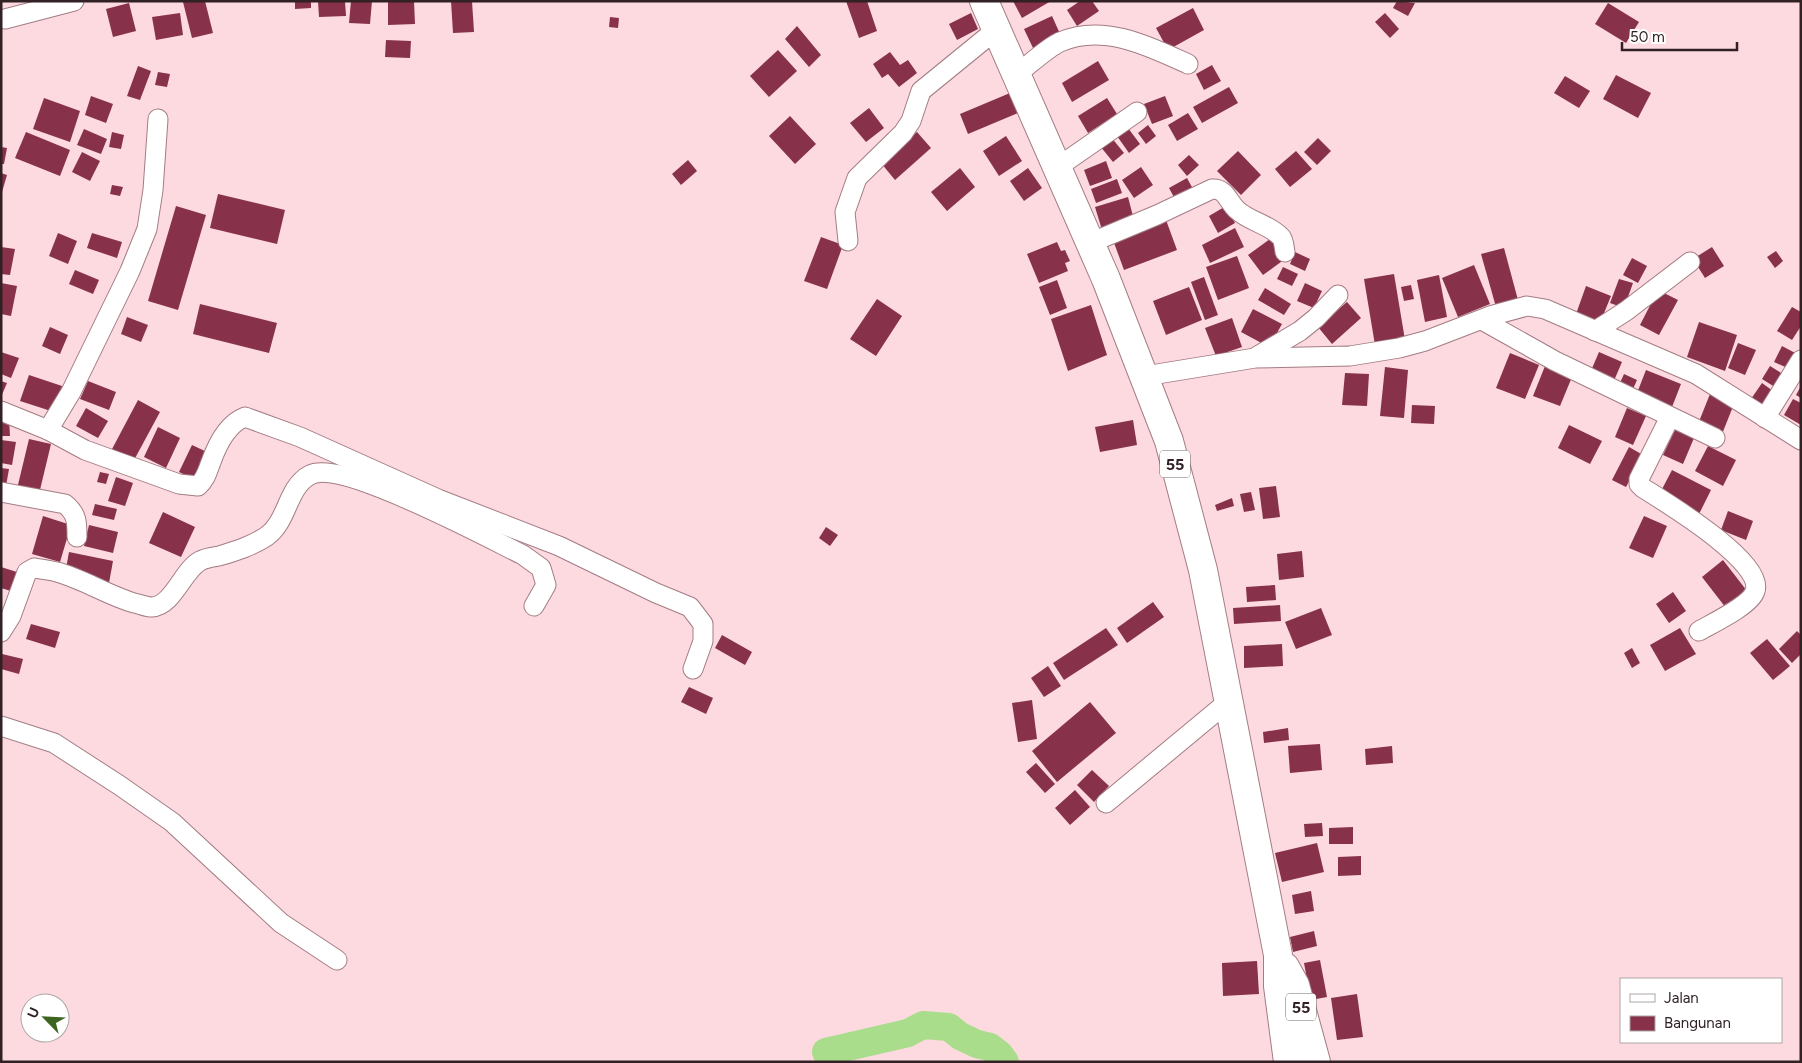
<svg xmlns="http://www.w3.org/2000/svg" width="1802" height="1063" font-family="Figtree,sans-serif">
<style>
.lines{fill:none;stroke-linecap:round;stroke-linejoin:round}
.river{stroke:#a9dc8b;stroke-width:28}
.building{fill:#87314a}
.minor-casing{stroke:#a37c84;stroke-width:21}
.highway-casing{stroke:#a37c84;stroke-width:30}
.minor{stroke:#fff;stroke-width:19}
.highway{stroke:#fff;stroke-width:28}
.labels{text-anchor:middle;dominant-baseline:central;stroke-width:5;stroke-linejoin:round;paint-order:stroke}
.shield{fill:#fff;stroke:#6f6466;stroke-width:1}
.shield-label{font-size:16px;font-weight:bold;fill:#312124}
</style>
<rect width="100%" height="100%" fill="#fcdae0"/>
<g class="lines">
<path class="river" d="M826,1052L908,1033L923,1025L949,1027L960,1036L977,1044L990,1047L999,1054L1005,1062"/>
</g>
<g class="building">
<path d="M187,1H205L213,33L192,38L183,2Z"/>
<path d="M295,1H311V8L295,9Z"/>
<path d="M318,1H345L346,16L319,17Z"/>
<path d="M351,1H372L370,24L349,23Z"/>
<path d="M388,1H414L415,24L388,25Z"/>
<path d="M451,1H472L474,32L453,33Z"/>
<path d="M846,1H867L877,31L859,38Z"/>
<path d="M1013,1H1051L1022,18Z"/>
<path d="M1080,1H1092L1099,11L1077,26L1067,10Z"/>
<path d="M1397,1L1415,3L1408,16L1393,8Z"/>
<path d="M129,3L136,31L113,37L106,9Z"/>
<path d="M1608,3L1639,22L1626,43L1595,24Z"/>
<path d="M1193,8L1204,30L1168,50L1156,28Z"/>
<path d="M180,13L183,35L156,40L152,17Z"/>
<path d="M971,13L978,29L957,40L949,24Z"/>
<path d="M1385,13L1399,29L1390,38L1375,22Z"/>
<path d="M1052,16L1061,36L1033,48L1024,29Z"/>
<path d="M610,17L619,18L618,28L609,27Z"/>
<path d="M797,26L821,55L809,67L785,39Z"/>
<path d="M386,40L411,41L410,58L385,57Z"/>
<path d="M778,50L797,71L769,97L750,76Z"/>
<path d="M890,52L900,65L908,60L917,73L899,87L888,74L882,78L873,64Z"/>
<path d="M1098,61L1109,80L1072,102L1062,83Z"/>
<path d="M1212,65L1221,81L1204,90L1196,74Z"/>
<path d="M138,66L151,71L140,100L127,96Z"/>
<path d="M158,72L170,74L167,87L155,85Z"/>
<path d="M1616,75L1651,93L1638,118L1603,99Z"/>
<path d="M1565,76L1590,91L1579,108L1554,93Z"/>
<path d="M1229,87L1238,103L1202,123L1193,107Z"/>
<path d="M1010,93L1018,113L968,134L960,114Z"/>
<path d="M91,96L113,104L106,123L85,115Z"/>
<path d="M1165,96L1173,116L1152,124L1144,104Z"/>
<path d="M44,98L80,111L70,142L33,129Z"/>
<path d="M1107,98L1117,114L1088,133L1078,116Z"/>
<path d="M869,108L884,128L866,142L850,123Z"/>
<path d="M1188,113L1198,129L1177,141L1168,125Z"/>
<path d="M790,116L816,144L795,164L769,136Z"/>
<path d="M1148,125L1156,136L1146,144L1138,133Z"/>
<path d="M1128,128L1140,144L1129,153L1117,136Z"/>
<path d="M84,129L107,139L101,154L77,145Z"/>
<path d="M26,132L70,150L60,176L15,158Z"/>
<path d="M112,132L124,135L121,149L109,147Z"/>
<path d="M917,132L931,148L895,180L881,163Z"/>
<path d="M1006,136L1022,161L999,176L983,151Z"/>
<path d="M1111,137L1124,153L1113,162L1100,146Z"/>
<path d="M1318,138L1331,151L1317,165L1304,152Z"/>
<path d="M1,147L7,148L4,164H1Z"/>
<path d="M1238,151L1261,175L1241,195L1217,171Z"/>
<path d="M1296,151L1312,169L1290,187L1275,169Z"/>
<path d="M82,152L100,161L90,181L72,172Z"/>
<path d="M1189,155L1199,165L1187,176L1178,165Z"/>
<path d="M688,160L697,171L681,185L672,174Z"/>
<path d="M1106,161L1112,178L1090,186L1084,170Z"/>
<path d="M1141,167L1153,185L1134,198L1122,180Z"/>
<path d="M960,168L975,187L947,211L931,192Z"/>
<path d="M1028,168L1042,188L1024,201L1010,181Z"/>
<path d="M1,173L7,175L2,192H1Z"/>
<path d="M1187,178L1193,189L1175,199L1169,188Z"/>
<path d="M1117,179L1122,193L1096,203L1091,189Z"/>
<path d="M112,185L123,187L120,196L110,194Z"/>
<path d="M218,194L285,210L277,244L210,228Z"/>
<path d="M1128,197L1134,220L1102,230L1095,207Z"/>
<path d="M176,206L206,215L178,310L148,301Z"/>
<path d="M1226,206L1235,223L1218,233L1209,216Z"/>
<path d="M1166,220L1177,250L1124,270L1113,240Z"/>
<path d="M1235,228L1244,247L1210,263L1202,245Z"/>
<path d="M58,233L77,241L68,264L49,256Z"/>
<path d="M92,233L122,242L117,258L87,248Z"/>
<path d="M821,237L843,245L827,289L804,281Z"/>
<path d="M1270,239L1285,259L1263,275L1248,255Z"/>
<path d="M1057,242L1061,251L1065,250L1070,261L1065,263L1068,271L1039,283L1027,254Z"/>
<path d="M1,247L15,249L10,275L1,274Z"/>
<path d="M1712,247L1724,266L1705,278L1693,259Z"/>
<path d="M1504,248L1518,300L1496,307L1481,254Z"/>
<path d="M1776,251L1783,261L1775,268L1767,257Z"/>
<path d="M1295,252L1310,259L1305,271L1290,264Z"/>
<path d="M1237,256L1249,288L1218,300L1206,267Z"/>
<path d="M1632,258L1647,266L1638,283L1623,275Z"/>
<path d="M1474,265L1490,304L1458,317L1442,278Z"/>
<path d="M1283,267L1298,274L1292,286L1277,279Z"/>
<path d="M75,270L99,280L93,294L69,284Z"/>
<path d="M1394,274L1405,340L1375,345L1364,279Z"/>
<path d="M1439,275L1447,317L1425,322L1417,280Z"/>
<path d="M1204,277L1218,315L1205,320L1191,282Z"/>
<path d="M1619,279L1633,283L1624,308L1610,303Z"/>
<path d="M1057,280L1067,308L1050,315L1039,287Z"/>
<path d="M1,283L17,286L11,316L1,314Z"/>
<path d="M1305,283L1322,291L1314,308L1297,301Z"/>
<path d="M1411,285L1414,299L1404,301L1401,287Z"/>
<path d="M1586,286L1611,296L1600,323L1576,314Z"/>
<path d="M1189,287L1202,320L1166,335L1153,301Z"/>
<path d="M1265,288L1291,304L1284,315L1258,300Z"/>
<path d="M1658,290L1678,300L1659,335L1640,325Z"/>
<path d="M877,299L902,316L876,356L850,339Z"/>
<path d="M1347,302L1361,318L1332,344L1318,327Z"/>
<path d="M200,304L277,323L269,353L193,334Z"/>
<path d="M1091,305L1107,355L1068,371L1051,319Z"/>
<path d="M1792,307L1801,312V326L1792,340L1777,331Z"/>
<path d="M1253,309L1282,324L1269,347L1241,332Z"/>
<path d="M127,317L148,325L141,342L121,334Z"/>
<path d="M1232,318L1242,347L1216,356L1205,328Z"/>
<path d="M1699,322L1737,335L1725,371L1687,357Z"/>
<path d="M50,327L68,335L60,354L42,346Z"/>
<path d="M1738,343L1756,350L1745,375L1728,368Z"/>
<path d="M1782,346L1797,354L1790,369L1774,362Z"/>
<path d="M1,352L19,358L11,378L1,374Z"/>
<path d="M1599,352L1622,362L1613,383L1590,373Z"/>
<path d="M1510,353L1539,365L1525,399L1496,388Z"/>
<path d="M1545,366L1572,377L1560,406L1533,396Z"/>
<path d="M1770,366L1786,376L1778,389L1762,379Z"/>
<path d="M1385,367L1408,370L1404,418L1380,416Z"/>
<path d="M1646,370L1681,384L1672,407L1637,393Z"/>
<path d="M1345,373L1369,374L1367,406L1342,405Z"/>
<path d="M1624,374L1637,380L1633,389L1620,383Z"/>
<path d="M29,375L62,386L54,412L20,401Z"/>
<path d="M1,381L7,383L1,397Z"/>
<path d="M88,381L116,392L109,410L80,399Z"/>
<path d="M1762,383L1773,391L1763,407L1751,399Z"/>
<path d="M1801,386V398L1796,395Z"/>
<path d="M1710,394L1734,404L1722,434L1698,424Z"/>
<path d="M1793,399L1801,403V425L1784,415Z"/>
<path d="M138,400L160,412L133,462L111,451Z"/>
<path d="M1412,405L1435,406L1434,424L1411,423Z"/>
<path d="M86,408L108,421L98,438L76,426Z"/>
<path d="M1627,408L1646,416L1633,445L1615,437Z"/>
<path d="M9,418L10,436H1V419Z"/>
<path d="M1133,420L1137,445L1100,452L1095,427Z"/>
<path d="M1569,425L1602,441L1590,464L1558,448Z"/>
<path d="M158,427L180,438L166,468L144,457Z"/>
<path d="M1675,430L1694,438L1683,464L1663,455Z"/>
<path d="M29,439L51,444L39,494L17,489Z"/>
<path d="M1,440L16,442L12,465L1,463Z"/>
<path d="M192,445L209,453L196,480L179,472Z"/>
<path d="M1708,446L1736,460L1723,486L1695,471Z"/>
<path d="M1629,447L1643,455L1626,487L1612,480Z"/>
<path d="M1,468L9,469L6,486L1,485Z"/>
<path d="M1672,470L1711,490L1699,514L1660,493Z"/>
<path d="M100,472L109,474L106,484L97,482Z"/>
<path d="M116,477L133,483L125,506L108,501Z"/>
<path d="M1276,486L1280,517L1263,519L1259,488Z"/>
<path d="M1251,492L1255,510L1244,512L1240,494Z"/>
<path d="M1232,498L1234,506L1217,511L1215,505Z"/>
<path d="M95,504L117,509L114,520L92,515Z"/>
<path d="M1728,511L1753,521L1746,540L1721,530Z"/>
<path d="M163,512L195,527L181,557L149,543Z"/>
<path d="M43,516L71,525L60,562L32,554Z"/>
<path d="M1644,516L1667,526L1653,558L1629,548Z"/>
<path d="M89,525L118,532L113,553L84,546Z"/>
<path d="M826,527L838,535L830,546L819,538Z"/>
<path d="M1302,551L1304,577L1279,580L1277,554Z"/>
<path d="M69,552L113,561L109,583L65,574Z"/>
<path d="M1723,560L1747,591L1726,608L1702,577Z"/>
<path d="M1,567L20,573L14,592L1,588Z"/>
<path d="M1275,585L1276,600L1247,602L1246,587Z"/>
<path d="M1673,592L1686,611L1669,623L1656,604Z"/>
<path d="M1153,602L1164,617L1127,643L1117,628Z"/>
<path d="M1280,605L1281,621L1234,624L1233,608Z"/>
<path d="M1321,608L1332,635L1296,649L1285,622Z"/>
<path d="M31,624L60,632L55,648L26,639Z"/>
<path d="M1106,628L1118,645L1064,680L1053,663Z"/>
<path d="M1680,628L1696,654L1665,671L1650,645Z"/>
<path d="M1797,631L1801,635V654L1792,663L1779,649Z"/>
<path d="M722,635L752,652L745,665L715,648Z"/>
<path d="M1767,639L1790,666L1773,680L1750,653Z"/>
<path d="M1282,644L1283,666L1244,668V646Z"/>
<path d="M1632,648L1640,663L1632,668L1624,653Z"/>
<path d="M2,654L23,659L19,674L1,669Z"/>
<path d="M1048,666L1061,686L1044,697L1031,678Z"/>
<path d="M689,687L713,698L706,714L681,702Z"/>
<path d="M1032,700L1037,739L1018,742L1012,703Z"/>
<path d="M1090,702L1116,733L1057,782L1032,751Z"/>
<path d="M1288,728L1289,740L1264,743L1263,732Z"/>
<path d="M1320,744L1322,770L1290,773L1288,746Z"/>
<path d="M1392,746L1393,763L1366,765L1365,749Z"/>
<path d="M1036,763L1055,784L1045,793L1026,772Z"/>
<path d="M1092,770L1109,786L1094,802L1077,785Z"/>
<path d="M1075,790L1090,807L1070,825L1055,808Z"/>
<path d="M1322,823L1323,836L1305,837L1304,824Z"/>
<path d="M1353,827V844H1329V828Z"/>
<path d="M1317,843L1324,872L1282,882L1275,853Z"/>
<path d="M1361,856V875L1338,876V857Z"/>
<path d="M1311,891L1314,911L1295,914L1292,895Z"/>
<path d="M1314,931L1317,946L1293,952L1290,937Z"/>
<path d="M1320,960L1327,997L1311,1000L1304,963Z"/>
<path d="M1257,961L1259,994L1223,996L1222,963Z"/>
<path d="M1357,994L1363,1037L1337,1040L1331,998Z"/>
</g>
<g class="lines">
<defs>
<g id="minor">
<path d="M5,19L74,1"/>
<path d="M1017,74C1029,65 1047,48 1060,42C1103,23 1149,46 1188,64"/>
<path d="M1058,167L1137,112"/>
<path d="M848,241L845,212L857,178L903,133L911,121L921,91L997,29"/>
<path d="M1090,243L1157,215L1212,189C1226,188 1228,202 1237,210C1250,222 1269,224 1281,237C1284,241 1284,247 1285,252"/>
<path d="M1482,320L1555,361L1715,438"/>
<path d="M1595,331L1626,311L1690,262"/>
<path d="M1256,357L1300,331L1316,318L1338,295"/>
<path d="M1145,376L1255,358L1350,356L1399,348L1425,341L1490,316L1527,306L1545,309L1696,374L1801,440"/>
<path d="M1,411L48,430L85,450L179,484L198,486C206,479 207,472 211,462C217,445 227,424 245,417L300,437L438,499L559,546L656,593L690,607L703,624V641L693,669"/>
<path d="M1670,417L1639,479V484L1643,488C1665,502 1765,562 1755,591C1751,605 1713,623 1699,631"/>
<path d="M1765,418L1801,360"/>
<path d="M48,430L71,392L130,271L147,229L153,190L158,119"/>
<path d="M1,492L65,504C77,514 77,522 77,537"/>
<path d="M1,632L11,616L27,572L34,568C41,569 49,570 57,572C83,579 107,595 134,603C140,604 146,607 152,607C173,606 183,570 200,561C205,558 213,557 219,556C236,551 252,546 267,536C288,521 287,487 310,475C341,458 488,538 523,555L541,568L546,585L534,606"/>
<path d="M1,726L54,743L119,785L172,822L281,923L337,960"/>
<path d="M1106,803L1230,700"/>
</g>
<g id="highway">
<path d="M984,1L1106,279L1169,441L1203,570L1278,955V986L1288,1062"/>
<path d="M1285,967L1295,985L1316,1062"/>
</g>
</defs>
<use href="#minor" class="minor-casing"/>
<use href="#highway" class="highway-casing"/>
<use href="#minor" class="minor"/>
<use href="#highway" class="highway"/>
</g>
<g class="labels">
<g class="shield">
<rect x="1160" y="450.5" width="30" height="27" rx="4"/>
<rect x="1286" y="993.5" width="30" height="27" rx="4"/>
</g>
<g class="shield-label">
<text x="1175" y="464">55</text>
<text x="1301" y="1007">55</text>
</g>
</g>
<rect width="1802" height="1063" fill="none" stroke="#312124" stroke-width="5"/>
<rect x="1620" y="978" width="162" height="65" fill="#ffffff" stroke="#ada6a7"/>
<rect x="1630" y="994" width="25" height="8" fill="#ffffff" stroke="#ada6a7"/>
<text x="1664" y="1003" font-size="15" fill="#312124">Jalan</text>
<rect x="1630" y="1016" width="25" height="15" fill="#87314a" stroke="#ada6a7"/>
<text x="1664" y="1028" font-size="15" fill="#312124">Bangunan</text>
<g transform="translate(45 1018) rotate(294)"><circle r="24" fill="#ffffff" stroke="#ada6a7"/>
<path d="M0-4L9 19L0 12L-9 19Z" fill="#3d6520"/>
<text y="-8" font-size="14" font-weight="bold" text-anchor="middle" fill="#312124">U</text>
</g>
<path d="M1622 42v8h115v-8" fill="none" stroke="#312124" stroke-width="2.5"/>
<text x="1630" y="42" font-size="15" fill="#312124" stroke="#ffffff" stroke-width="4" paint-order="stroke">50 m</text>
</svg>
